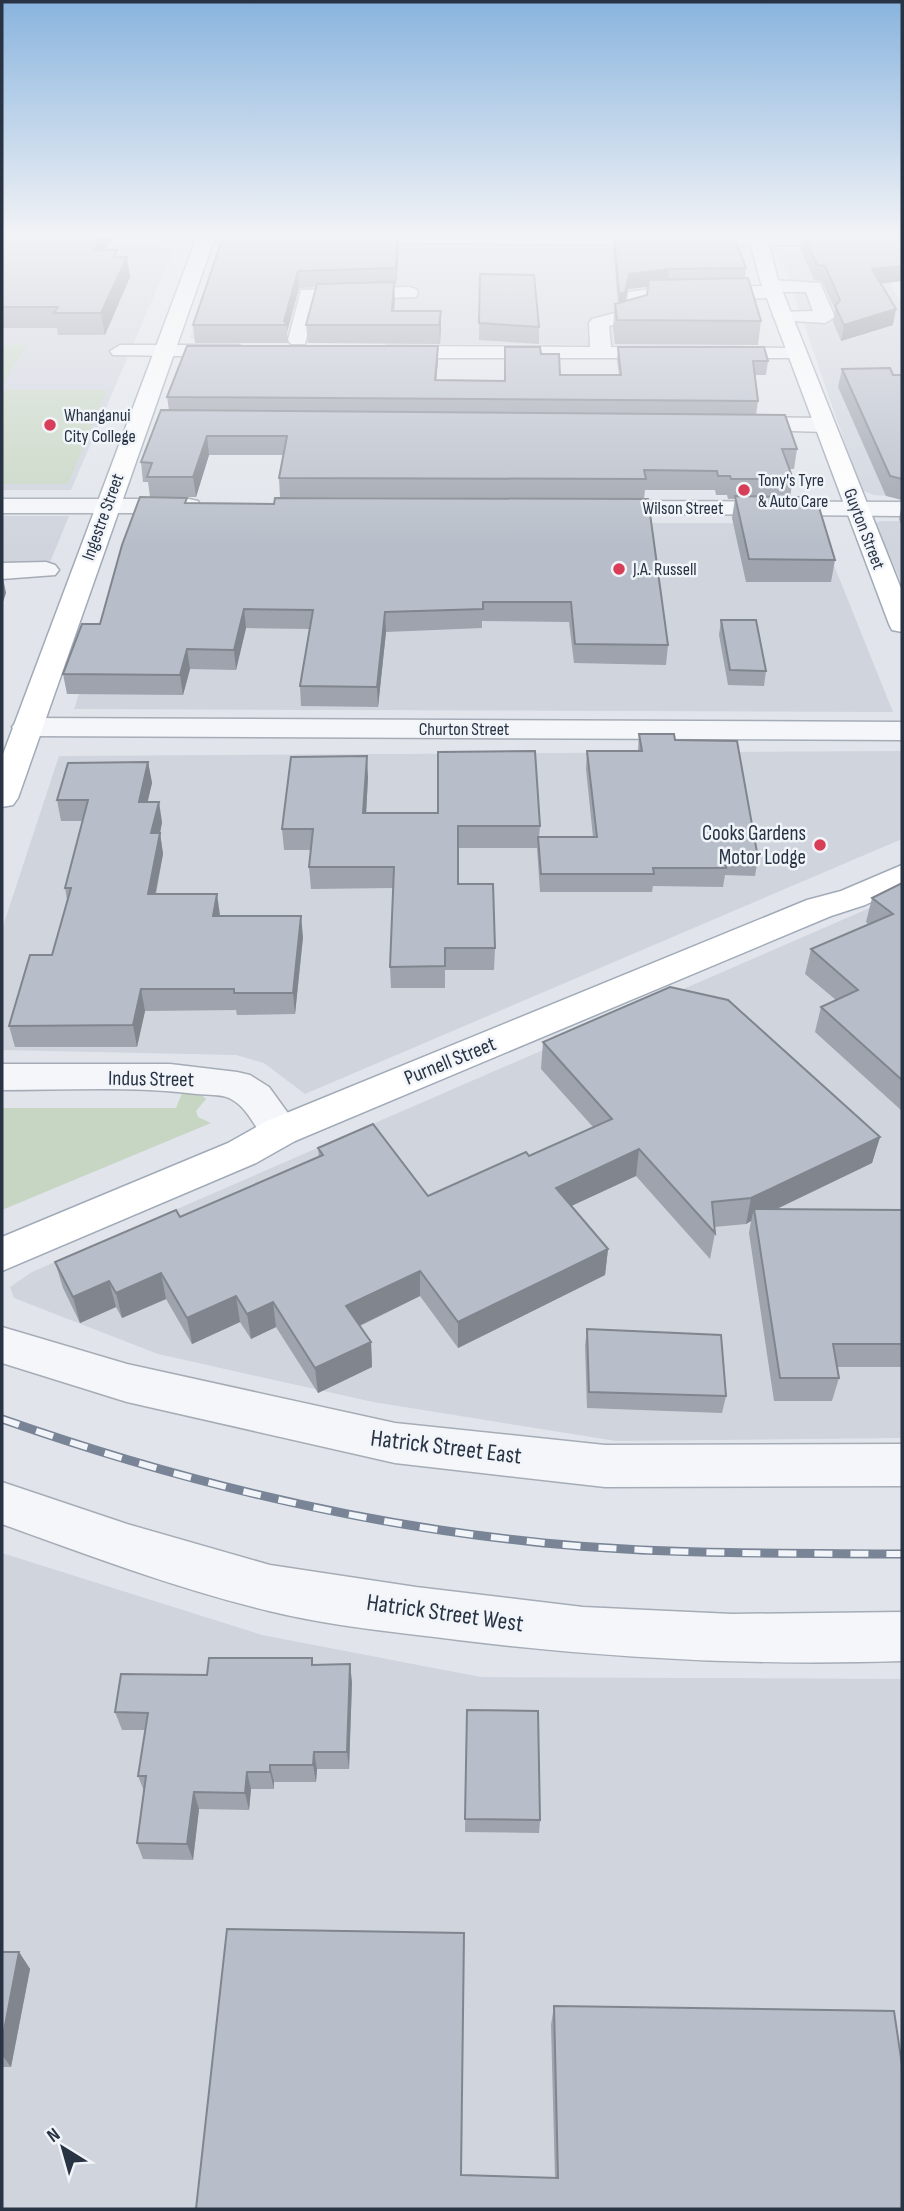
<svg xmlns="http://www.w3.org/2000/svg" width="904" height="2211" font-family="'Sofia Sans Condensed',sans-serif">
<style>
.built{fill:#cfd4dd}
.green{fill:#c7d6c2}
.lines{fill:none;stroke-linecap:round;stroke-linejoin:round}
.minor-casing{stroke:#a6acb6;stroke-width:3}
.major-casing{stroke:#a0aab8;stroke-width:3}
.minor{fill:#f4f6f9;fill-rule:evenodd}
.major{fill:#fff;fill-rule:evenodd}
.rail-casing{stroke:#798596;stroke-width:9}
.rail{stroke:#f1f4f8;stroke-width:6;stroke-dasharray:18;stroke-linecap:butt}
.wall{fill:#9ea3ad;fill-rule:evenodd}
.shaded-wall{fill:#81858d}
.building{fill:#b8bec9;stroke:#81858d;stroke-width:2}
.poi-dot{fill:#d93e58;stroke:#f1f4f8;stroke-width:2.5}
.labels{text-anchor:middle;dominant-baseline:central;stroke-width:5;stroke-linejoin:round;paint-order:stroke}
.far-poi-label{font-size:18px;fill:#283344;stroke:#f1f4f8;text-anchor:start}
.far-street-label{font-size:18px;fill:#283344;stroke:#f1f4f8}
.poi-label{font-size:21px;fill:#283344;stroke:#f1f4f8;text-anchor:end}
.street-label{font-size:21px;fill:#283344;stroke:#f1f4f8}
.near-street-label{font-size:24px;fill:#283344;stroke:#f1f4f8}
</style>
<rect width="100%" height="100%" fill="#e1e5eb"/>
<g class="built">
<path d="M2,245L175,246L71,490H2Z"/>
<path d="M707,246L756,338L741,346L200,342L190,337L217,249L223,247Z"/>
<path d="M793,251H901L879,265L902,303V497L874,495L861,490L780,254Z"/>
<path d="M2,516H69L44,577H2Z"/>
<path d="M882,521H902V584L875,523Z"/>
<path d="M137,523H817L893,712L74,709Z"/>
<path d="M902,751V839L305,1094L264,1063L236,1055L2,1050V929L59,756Z"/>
<path d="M902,894V1438L616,1441L373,1402L158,1354L14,1298L10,1287L32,1272Z"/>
<path d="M2,1553L262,1635L481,1677L902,1679V2209H2Z"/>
</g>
<g class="green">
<path d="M2,345H27L2,385Z"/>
<path d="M2,390H107L68,484H2Z"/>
<path d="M182,1093L203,1096L206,1099L196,1111L198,1117L211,1123L2,1210V1108H176Z"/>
</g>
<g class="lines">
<defs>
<g id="minor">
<path d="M771,280L820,283L835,317L825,323L776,320L773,316L776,312L813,311L806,292H783L774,298L645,301L643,317L609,326L611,347L797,348L804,350L807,354L804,358H386L376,352L386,346L590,347L589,323L592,319L626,310L628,292L668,287L762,286Z"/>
<path d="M409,287L416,289L418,293L416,297L316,300L305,344H291L288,340L301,290Z"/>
<path d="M120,345H239L249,351L239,357L113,355L110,351Z"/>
<path d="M735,417L824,418L835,425L824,432L727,429L724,424L727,419Z"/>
<path d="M2,499H189L198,501L201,506L198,511L189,513H2Z"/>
<path d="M599,501L902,502V516L590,513L587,508L590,503Z"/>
<path d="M46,562L55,565L59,570L55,575L2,579V563Z"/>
<path d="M27,718L902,722V740L27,736L17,733L12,727L17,721Z"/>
<path d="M2,1064H170L237,1072L250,1075L269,1087L301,1131L295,1141C254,1153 259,1112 229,1098C220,1094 207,1095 197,1094C133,1086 67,1090 2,1090Z"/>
<path d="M2,1327L127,1364L395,1423L605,1445L902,1444V1486L605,1487L395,1463L127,1402L2,1363Z"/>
<path d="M2,1482L127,1524L270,1565L416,1587L583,1607L732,1614L902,1612V1661C752,1666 607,1658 458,1640C395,1632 330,1626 269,1611C178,1589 90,1556 2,1524Z"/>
</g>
<g id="major">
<path d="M197,237H215L18,798L13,805L2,807V757Z"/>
<path d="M340,237H902V245H769L778,280L902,591V632L892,630L889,624L760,280L751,245L348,243L342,242Z"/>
<path d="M902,865V888L865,905L831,916L295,1141L256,1163L2,1271V1237L228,1143L267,1121L807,900L841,891Z"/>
</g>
</defs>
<use href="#minor" class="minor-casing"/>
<use href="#major" class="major-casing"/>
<use href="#minor" class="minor"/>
<use href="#major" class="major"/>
<defs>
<path id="rail" d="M2,1419C173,1479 346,1522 526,1541C651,1555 777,1553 902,1554"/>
</defs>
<use href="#rail" class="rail-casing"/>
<use href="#rail" class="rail"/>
</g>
<g class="wall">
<path d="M2,237H112L106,250L118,257L130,277L105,335H58L57,328H2Z"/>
<path d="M223,237H399V249L396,285H394V311H441L440,344L308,343L306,325L316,287L299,288L287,332L288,343H195L193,325Z"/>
<path d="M614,237L746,268L745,278L761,321L758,345L615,344L613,328L615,304L618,303L613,248ZM648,287L647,295L625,301L628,289Z"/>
<path d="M802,237H902L881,283L893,325L841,341L833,322L835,309L822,282L814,280L800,248Z"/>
<path d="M480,274L539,327V344L479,340Z"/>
<path d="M618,347L768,361L766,375H755L758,401L756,415L797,449L794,469H789L793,479L790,497L802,504L835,560L831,582H746L732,518L735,499H728L727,495H716L715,490H645L644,499L280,497L279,478L283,455H209L196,497H150L148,482H143L141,462L169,410L167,397L438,360L436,380L505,381L541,354L560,375H619L617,360Z"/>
<path d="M842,369L893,375H902V500L886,496L838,387Z"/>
<path d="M648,499L668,645L666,665L574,663L569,622L482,621V628L386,632L378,707L301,706L300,686L310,629L246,628L236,670L190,669L183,695L67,694L63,674L100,624L188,503L274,504Z"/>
<path d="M902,504V527L899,519Z"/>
<path d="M721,620L766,671L764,686L728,685L719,635Z"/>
<path d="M639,734L675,740L758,858L755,876L725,875L723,887L653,886L652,892H540L537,848H458V884L495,948L494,970H445V988H391L390,967L393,888L311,889L309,867L311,850H284L282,829L368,777L366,813L540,826L539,837H593L586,769L587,751H638Z"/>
<path d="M148,762L152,783L147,802L162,822L160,833L163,854L156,894L220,916L303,937L295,1014L237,1015L236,1010L145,1011L137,1047H15L9,1026L52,955L67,900L65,888L83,821H61L57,800Z"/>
<path d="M902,883V1111L815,1032L821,1007L836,1000L805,974L811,949L868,924L866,922L872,898Z"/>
<path d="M543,1042L880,1137L872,1163L775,1210H902V1367H837L839,1378L832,1401H774L749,1233L751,1221L746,1224L714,1227L715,1233L710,1259L636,1176L571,1206L608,1249L605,1275L458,1348L420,1296L360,1326L371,1342L372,1367L318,1393L276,1327L251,1339L240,1322L192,1344L166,1299L122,1318L116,1307L80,1323L63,1288L55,1262L180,1217L319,1157L318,1148L428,1196L529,1156L593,1127L541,1069Z"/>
<path d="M587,1329L726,1396L722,1413L587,1408L585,1346Z"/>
<path d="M312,1658L313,1665L352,1682L349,1769H317L316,1782H274V1789H251L249,1810L199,1809L193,1860L143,1859L137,1843L144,1791L138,1776L145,1730H122L115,1712L207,1675Z"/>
<path d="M467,1710L540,1820L539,1833L465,1832Z"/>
<path d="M2,1952H19L30,1969L11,2067H2Z"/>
<path d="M554,2006L902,2209L461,2175L555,2178L551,2025Z"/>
</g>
<g class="shaded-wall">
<path d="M100,237H112L97,270L94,250Z"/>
<path d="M399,237V249L396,285V268Z"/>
<path d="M127,257L130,277L105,335L101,313Z"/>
<path d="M902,266V281L870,285L872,269Z"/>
<path d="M669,269L668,284L628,289L624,308L618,309L619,294L629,274Z"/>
<path d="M298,271L299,288L287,332V325L284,321Z"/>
<path d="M394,282L395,300L393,325L392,311Z"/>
<path d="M896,309L893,325L841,341L844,325Z"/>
<path d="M441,311V329L440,344L439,325Z"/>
<path d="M438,346V360L435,394V380Z"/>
<path d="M207,436L209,455L196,497L193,477Z"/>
<path d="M2,573L6,593L2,605Z"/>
<path d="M244,609L246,628L236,670L234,650Z"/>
<path d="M385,612L386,632L378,707L377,687Z"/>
<path d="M187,649L190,669L183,695L180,675Z"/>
<path d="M367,756L368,777L365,835L363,813Z"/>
<path d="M148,762L152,783L143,822L139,802Z"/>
<path d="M159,802L162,822L160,833L163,854L151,915L148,894L151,833Z"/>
<path d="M217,894L220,915L216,937L213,916Z"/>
<path d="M301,916L303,937L295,1014L293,993Z"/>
<path d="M141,989L145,1011L137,1047L133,1025Z"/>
<path d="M880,1137L872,1163L755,1219L754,1209L751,1221L746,1224L751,1198Z"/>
<path d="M639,1149L636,1176L554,1214L556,1188Z"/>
<path d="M608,1249L605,1275L458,1348V1322Z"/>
<path d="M420,1271V1296L348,1331L346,1306Z"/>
<path d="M161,1273L166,1299L122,1318L116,1293Z"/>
<path d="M109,1281L116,1307L80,1323L73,1297Z"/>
<path d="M236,1296L240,1322L192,1344L187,1318Z"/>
<path d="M273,1302L276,1327L251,1339L247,1314Z"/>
<path d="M371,1342L372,1367L318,1393L315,1368Z"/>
<path d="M350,1664L352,1682L349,1769L347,1752Z"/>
<path d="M314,1752L317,1769L316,1782L313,1765Z"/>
<path d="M270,1765L274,1782V1789L270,1772Z"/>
<path d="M247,1772L251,1789L249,1810L245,1793Z"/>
<path d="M194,1792L199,1809L193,1860L187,1844Z"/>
<path d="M19,1952L30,1969L11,2067L2,2055V2041Z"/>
</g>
<g class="building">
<path d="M2,237H100L94,250H117L114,257H127L101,313H54L58,307H2Z"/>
<path d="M223,237H398L396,268L298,271L284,321L287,325H193Z"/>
<path d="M614,237H734L746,268L669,269L629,274L625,292L619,294Z"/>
<path d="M804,237H902V266L872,269L896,309L844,325L835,306L840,300L825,266L817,265Z"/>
<path d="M480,274L534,275L539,327L479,323Z"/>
<path d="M748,278L761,321L617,320L615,304L647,295L649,280Z"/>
<path d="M394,282L392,311H441L439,325H306L317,284Z"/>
<path d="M187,346H438L435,380L505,381V347H540L541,354H559L560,375H621L618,347H764L768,361H753L758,401L167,397Z"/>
<path d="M890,368L893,375H902V479L890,476L842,369Z"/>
<path d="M161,410L785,415L797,449H782L793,479H731L730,476H718L717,471L644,470L646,479L279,478L287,436H207L193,477H147L152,463L141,462Z"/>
<path d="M735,496L799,497L802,504H818L835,560L749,559Z"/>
<path d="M140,497L187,498L185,503L274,504L275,498L648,499L668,645L575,644L571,602H483V609L385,612L377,687L300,686L313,610L244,609L234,650L187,649L180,675L63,674L82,624H100L122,545Z"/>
<path d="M721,620H756L766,671L730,670Z"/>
<path d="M639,734H674L675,740L737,741L758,858L724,857L726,868H653L654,874H541L538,837H597L587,751H642Z"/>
<path d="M535,751L540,826H458V884H493L495,948H445V966L390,967L394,867H309L313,829H282L291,757L367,756L363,813H438V752Z"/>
<path d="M148,762L139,802H159L151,833H160L148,894H217L213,916H301L293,993H234V989H141L133,1025L9,1026L30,955H52L71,888H65L88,800H57L68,763Z"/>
<path d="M902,883V1080L821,1007L858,990L811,949L893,914L872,898Z"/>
<path d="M670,987L728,1000L880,1137L751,1198L712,1202L715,1233L639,1149L556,1188L608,1249L458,1322L420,1271L346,1306L371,1342L315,1368L273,1302L247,1314L236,1296L187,1318L161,1273L116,1293L109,1281L73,1297L55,1262L176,1210L180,1217L323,1155L318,1148L373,1124L428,1196L526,1152L529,1156L612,1119L543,1042Z"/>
<path d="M754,1209L902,1210V1344H833L839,1378H780Z"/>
<path d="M587,1329L721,1335L726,1396L589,1392Z"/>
<path d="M209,1658H312V1665L350,1664L347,1752H314L313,1765H270V1772H247L245,1793L194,1792L187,1844L137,1843L146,1776H138L148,1713L115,1712L121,1674L207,1675Z"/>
<path d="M467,1710L538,1711L540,1820L465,1819Z"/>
<path d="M227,1929L464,1933L461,2175L558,2178L554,2006L894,2011L902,2065V2209H196Z"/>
<path d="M2,1952H19L2,2041Z"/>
</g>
<linearGradient id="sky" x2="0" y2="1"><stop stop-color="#89b4de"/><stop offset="0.43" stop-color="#f2f3f6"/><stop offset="1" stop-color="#f2f3f6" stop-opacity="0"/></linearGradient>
<rect width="904" height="546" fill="url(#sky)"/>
<g class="poi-dot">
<circle cx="50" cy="425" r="7"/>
<circle cx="744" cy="490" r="7"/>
<circle cx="619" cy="569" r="7"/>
<circle cx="820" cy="845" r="7"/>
</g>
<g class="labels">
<g class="far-poi-label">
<text x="64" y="415">Whanganui<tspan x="64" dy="21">City College</tspan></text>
<text x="758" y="480">Tony's Tyre<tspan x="758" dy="21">&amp; Auto Care</tspan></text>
<text x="633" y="569">J.A. Russell</text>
</g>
<g class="far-street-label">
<text x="683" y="508">Wilson Street</text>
<text transform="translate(103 517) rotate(-70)">Ingestre Street</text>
<text transform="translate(864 529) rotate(69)">Guyton Street</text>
<text x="464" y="729">Churton Street</text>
</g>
<g class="poi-label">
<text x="806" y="833">Cooks Gardens<tspan x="806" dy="24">Motor Lodge</tspan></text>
</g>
<g class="street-label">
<text transform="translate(450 1061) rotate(-22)">Purnell Street</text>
<text transform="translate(151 1079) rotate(1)">Indus Street</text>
</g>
<g class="near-street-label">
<text transform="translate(446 1447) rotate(7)">Hatrick Street East</text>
<text transform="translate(445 1613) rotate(8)">Hatrick Street West</text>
</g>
</g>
<rect width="904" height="2211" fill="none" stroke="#283344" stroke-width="7"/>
<g transform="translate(63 2148) rotate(323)" stroke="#f1f4f8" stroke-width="5" paint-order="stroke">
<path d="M0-5L12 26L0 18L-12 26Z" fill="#283344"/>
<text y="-10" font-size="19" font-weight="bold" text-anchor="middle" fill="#283344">N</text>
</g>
</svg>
